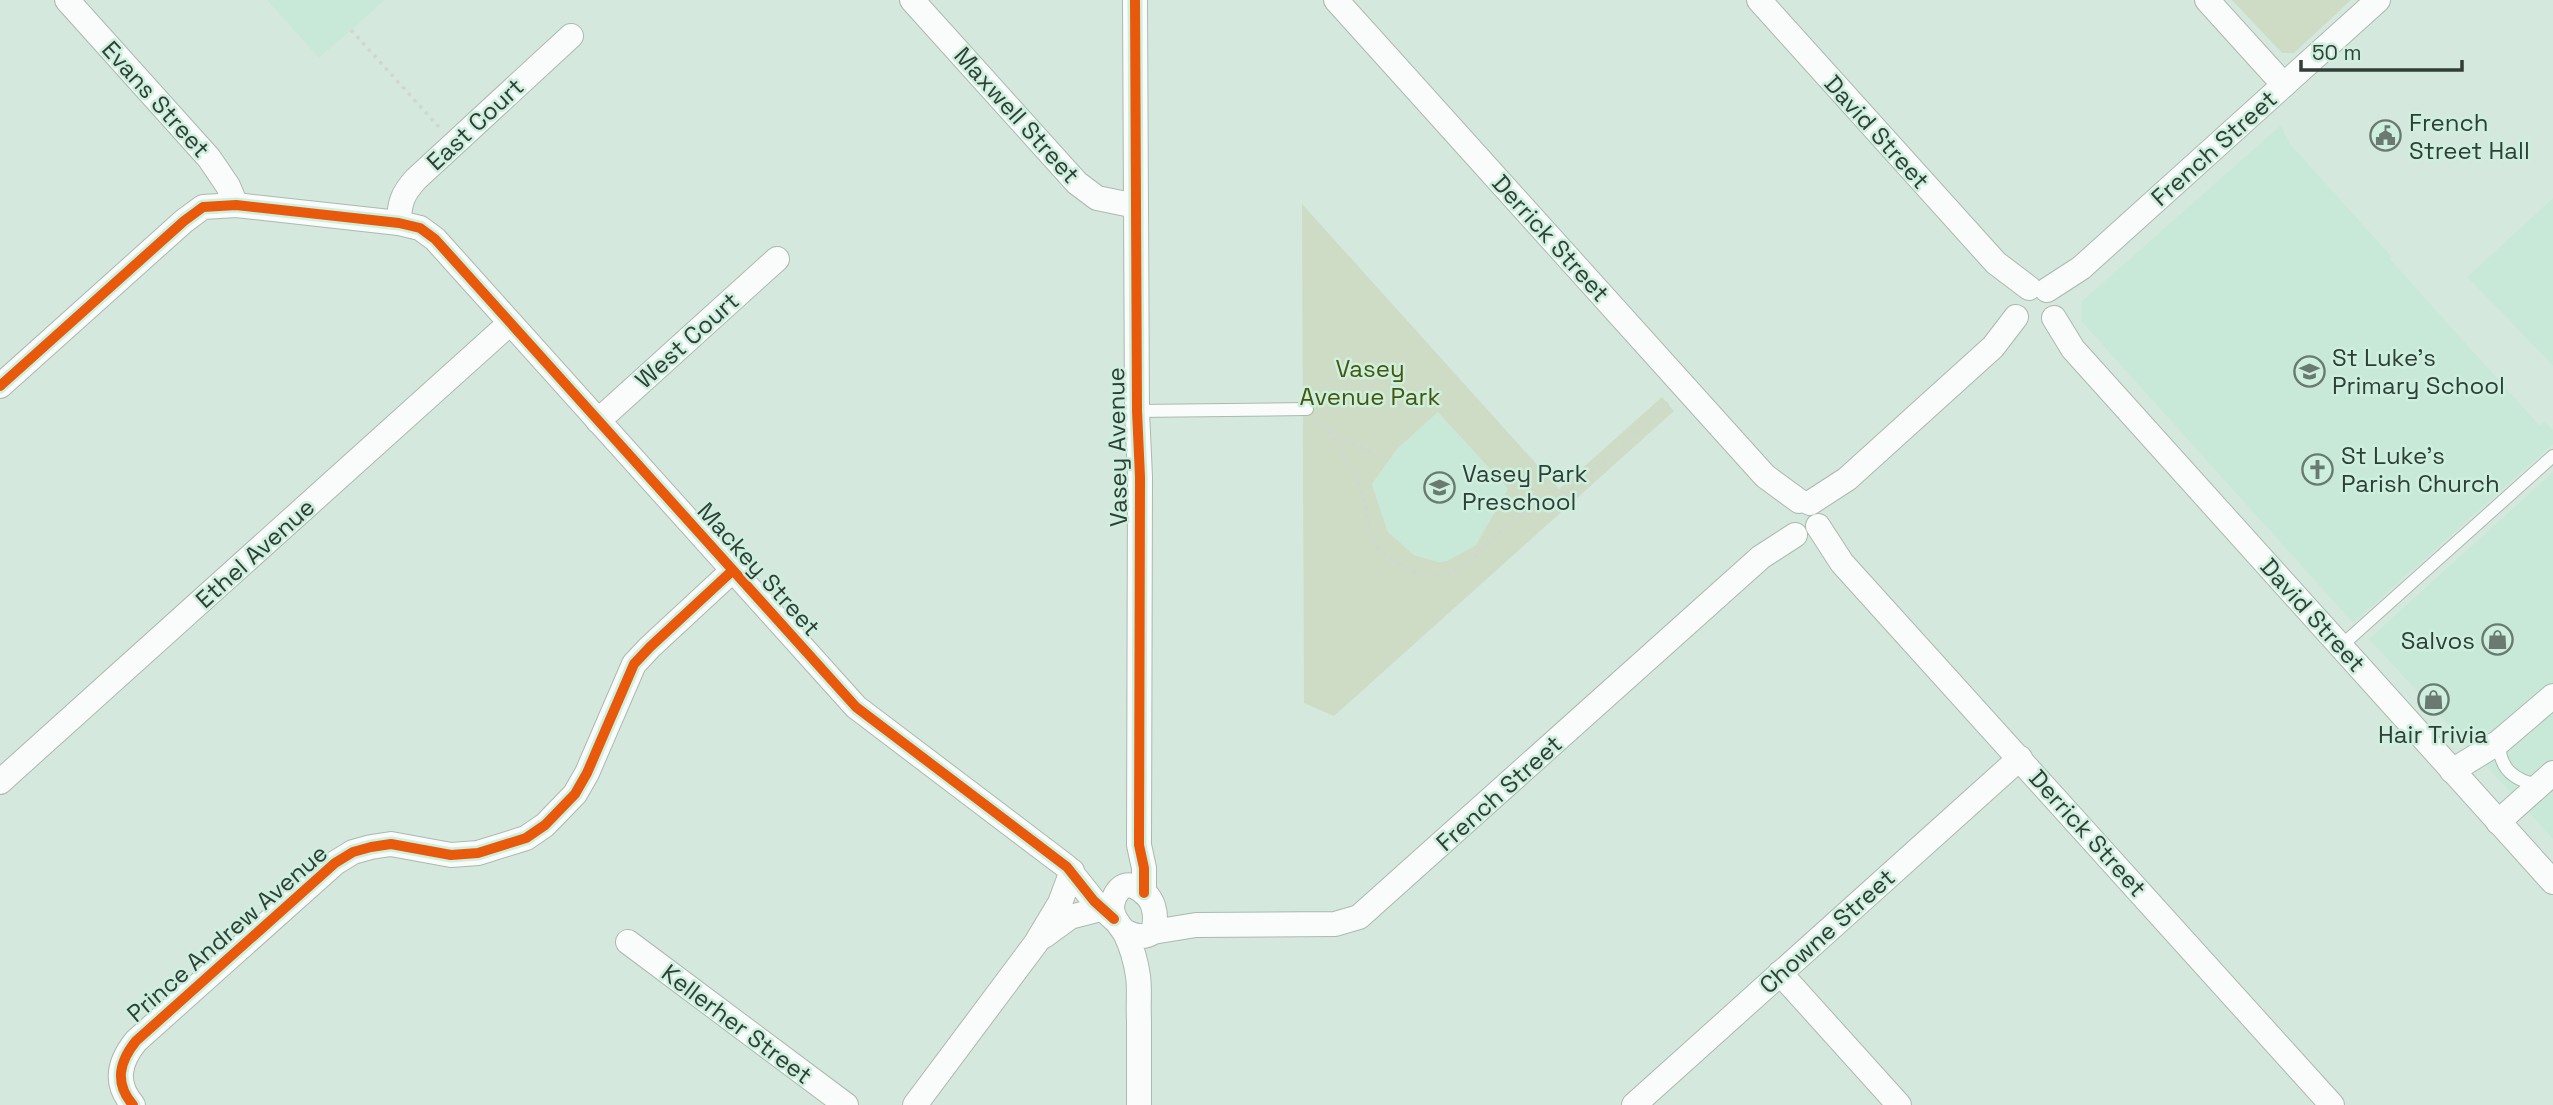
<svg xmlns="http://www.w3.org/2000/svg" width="2553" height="1105" font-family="'Space Grotesk',sans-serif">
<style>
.built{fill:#c9e9d8}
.green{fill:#cedcc5;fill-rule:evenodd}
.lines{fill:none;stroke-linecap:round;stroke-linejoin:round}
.service-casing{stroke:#abb9b1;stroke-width:14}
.minor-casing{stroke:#abb9b1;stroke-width:26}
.path{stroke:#d0d6d3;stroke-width:3.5;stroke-dasharray:3.5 5;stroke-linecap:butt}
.service{stroke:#f9fcfa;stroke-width:12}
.minor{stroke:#f9fcfa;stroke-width:24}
.cycleway-casing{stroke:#cdf0de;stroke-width:15}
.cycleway{stroke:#e8590c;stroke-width:10}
.labels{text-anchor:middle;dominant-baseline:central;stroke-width:5;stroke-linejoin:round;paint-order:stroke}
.street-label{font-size:24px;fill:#313e37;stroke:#cdf0de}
.poi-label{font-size:24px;fill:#313e37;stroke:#cdf0de;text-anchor:start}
.park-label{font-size:24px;fill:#47560b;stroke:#cdf0de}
</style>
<rect width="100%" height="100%" fill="#d5e8de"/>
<g class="built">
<path d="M267,0H385L319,58Z"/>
<path d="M2281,125L2290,144L2392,257L2390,259L2540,426L2545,421L2553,430V444L2353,623L2081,321L2082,301Z"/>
<path d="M2553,198V366L2467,277Z"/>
<path d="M1438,412L1508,490L1476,545L1447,561L1438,562L1414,555L1388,532L1372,484L1397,449Z"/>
<path d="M2553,472V839L2369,639Z"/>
</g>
<g class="green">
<path d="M2232,0H2351L2294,53H2282Z"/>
<path d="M1302,204L1559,489L1662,397L1674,411L1334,716L1304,703ZM1438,412L1508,489L1476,545L1447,561L1438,562L1414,555L1388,532L1372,484L1397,449Z"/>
</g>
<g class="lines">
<defs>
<g id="service">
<path d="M1137,411L1307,409"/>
<path d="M2341,646L2553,456"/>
<path d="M2499,742C2499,768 2514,781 2539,785"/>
</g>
<g id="minor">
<path d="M67,0L209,158L228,186L236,205"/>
<path d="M912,0L1077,183L1097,198L1136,206"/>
<path d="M1135,0L1137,411L1140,477L1139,845L1144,868V893"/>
<path d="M1336,0L1765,476L1799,501"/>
<path d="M1759,0L1996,263L2029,288"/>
<path d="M2207,0L2284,85"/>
<path d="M399,223C399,203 403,193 416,179L571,36"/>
<path d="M2047,290L2081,268L2378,0"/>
<path d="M2054,318L2073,349L2553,882"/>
<path d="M0,386L184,221L203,207L236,205L399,223L420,228L435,239L856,707L1067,867L1094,901L1114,919"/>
<path d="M598,421L777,259"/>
<path d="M1810,503L1847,479L1993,347L2016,317"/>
<path d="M1818,526L1842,563L2332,1105"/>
<path d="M2452,771L2499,742L2553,696"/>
<path d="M0,782L510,323"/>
<path d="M2498,822L2553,773"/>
<path d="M1124,931C1134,936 1143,939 1153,932C1158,914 1154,895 1135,887C1122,880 1113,895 1112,907C1112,920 1121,925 1126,935C1132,948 1136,962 1138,976C1140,990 1138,1005 1139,1019C1139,1048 1139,1076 1139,1105"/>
<path d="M1153,932L1196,925L1335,924L1359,917L1761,557L1795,535"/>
<path d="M1044,936L1070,917L1101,909"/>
<path d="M628,942L846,1105"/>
<path d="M1780,973L1899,1105"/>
<path d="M133,1105C114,1083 119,1062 136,1041L335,863L353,852L371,847L391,844L451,855L478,853L526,838L545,825L575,794L587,773L634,664L650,647L732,571"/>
<path d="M915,1105L1036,943L1060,903L1072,871"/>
<path d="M1634,1105L2020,758"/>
</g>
</defs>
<use href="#service" class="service-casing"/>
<use href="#minor" class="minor-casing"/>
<g class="path">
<path d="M351,30L439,127"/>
<path d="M1314,423C1320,424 1324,426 1328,430C1339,443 1358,480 1363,497C1368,510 1367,525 1372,538C1382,562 1421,579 1445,574C1472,568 1487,541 1508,525C1526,511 1550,507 1569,492C1603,465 1635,433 1668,403"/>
<path d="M1330,432L1347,442L1385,457"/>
</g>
<use href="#service" class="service"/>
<use href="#minor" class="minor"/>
<defs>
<g id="cycleway">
<path d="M1135,0L1137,411L1140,477L1139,845L1144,868V893"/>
<path d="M0,386L184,221L203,207L236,205L399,223L420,228L435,239L856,707L1067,867L1094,901L1114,919"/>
<path d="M133,1105C114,1083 119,1062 136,1041L335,863L353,852L371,847L391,844L451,855L478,853L526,838L545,825L575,794L587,773L634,664L650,647L732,571"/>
</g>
</defs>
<use href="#cycleway" class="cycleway-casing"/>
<use href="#cycleway" class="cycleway"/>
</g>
<defs>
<symbol id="civic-ring" viewBox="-11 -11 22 22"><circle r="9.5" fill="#cdf0de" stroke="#6a7a71" stroke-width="1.5"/><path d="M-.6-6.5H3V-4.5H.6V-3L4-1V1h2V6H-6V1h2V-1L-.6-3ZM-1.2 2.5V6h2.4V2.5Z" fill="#6a7a71"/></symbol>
<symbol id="school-ring" viewBox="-11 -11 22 22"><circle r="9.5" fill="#cdf0de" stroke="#6a7a71" stroke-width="1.5"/><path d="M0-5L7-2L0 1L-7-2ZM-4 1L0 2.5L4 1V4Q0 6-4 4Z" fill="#6a7a71"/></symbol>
<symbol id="church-ring" viewBox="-11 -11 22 22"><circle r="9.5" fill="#cdf0de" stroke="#6a7a71" stroke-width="1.5"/><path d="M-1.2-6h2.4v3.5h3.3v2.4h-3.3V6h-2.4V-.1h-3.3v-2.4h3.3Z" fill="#6a7a71"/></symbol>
<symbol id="shop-ring" viewBox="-11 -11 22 22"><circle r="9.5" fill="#cdf0de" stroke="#6a7a71" stroke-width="1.5"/><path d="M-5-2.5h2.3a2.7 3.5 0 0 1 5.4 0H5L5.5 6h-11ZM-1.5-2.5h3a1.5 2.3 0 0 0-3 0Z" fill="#6a7a71"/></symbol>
</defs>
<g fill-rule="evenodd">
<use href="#civic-ring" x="2368" y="118" width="35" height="35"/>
<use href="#school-ring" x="2292" y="354" width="35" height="35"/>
<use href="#church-ring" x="2300" y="452" width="35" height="35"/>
<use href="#school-ring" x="1422" y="470" width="35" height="35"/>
<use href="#shop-ring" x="2480" y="622" width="35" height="35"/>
<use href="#shop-ring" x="2416" y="682" width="35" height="35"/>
</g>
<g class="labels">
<g class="street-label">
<text transform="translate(156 99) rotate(48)">Evans Street</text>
<text transform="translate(1017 115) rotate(48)">Maxwell Street</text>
<text transform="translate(475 124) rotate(-43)">East Court</text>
<text transform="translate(1877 132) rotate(48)">David Street</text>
<text transform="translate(2214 148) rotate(-42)">French Street</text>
<text transform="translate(1551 238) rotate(48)">Derrick Street</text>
<text transform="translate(687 340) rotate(-42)">West Court</text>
<text transform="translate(1117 447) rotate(-91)">Vasey Avenue</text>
<text transform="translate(255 553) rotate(-42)">Ethel Avenue</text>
<text transform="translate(759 569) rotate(48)">Mackey Street</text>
<text transform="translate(2313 615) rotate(48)">David Street</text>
<text transform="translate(1499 793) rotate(-42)">French Street</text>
<text transform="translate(2088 833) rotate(48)">Derrick Street</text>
<text transform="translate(1827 931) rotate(-42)">Chowne Street</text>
<text transform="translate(227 933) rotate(-41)">Prince Andrew Avenue</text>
<text transform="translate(737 1024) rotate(37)">Kellerher Street</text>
</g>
<g class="poi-label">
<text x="2409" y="122">French<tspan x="2409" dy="28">Street Hall</tspan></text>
<text x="2332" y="357">St Luke's<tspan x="2332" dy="28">Primary School</tspan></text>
<text x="2341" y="455">St Luke's<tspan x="2341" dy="28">Parish Church</tspan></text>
<text x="1462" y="473">Vasey Park<tspan x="1462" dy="28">Preschool</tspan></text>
<text x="2475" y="640" text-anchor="end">Salvos</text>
<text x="2433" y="734" text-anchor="middle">Hair Trivia</text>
</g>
<g class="park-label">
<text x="1370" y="368">Vasey<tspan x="1370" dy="28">Avenue Park</tspan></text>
</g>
</g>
<path d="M2301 60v10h161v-10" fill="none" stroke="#313e37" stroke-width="3.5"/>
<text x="2312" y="60" font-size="21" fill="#313e37" stroke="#cdf0de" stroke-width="5" paint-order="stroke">50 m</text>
</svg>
